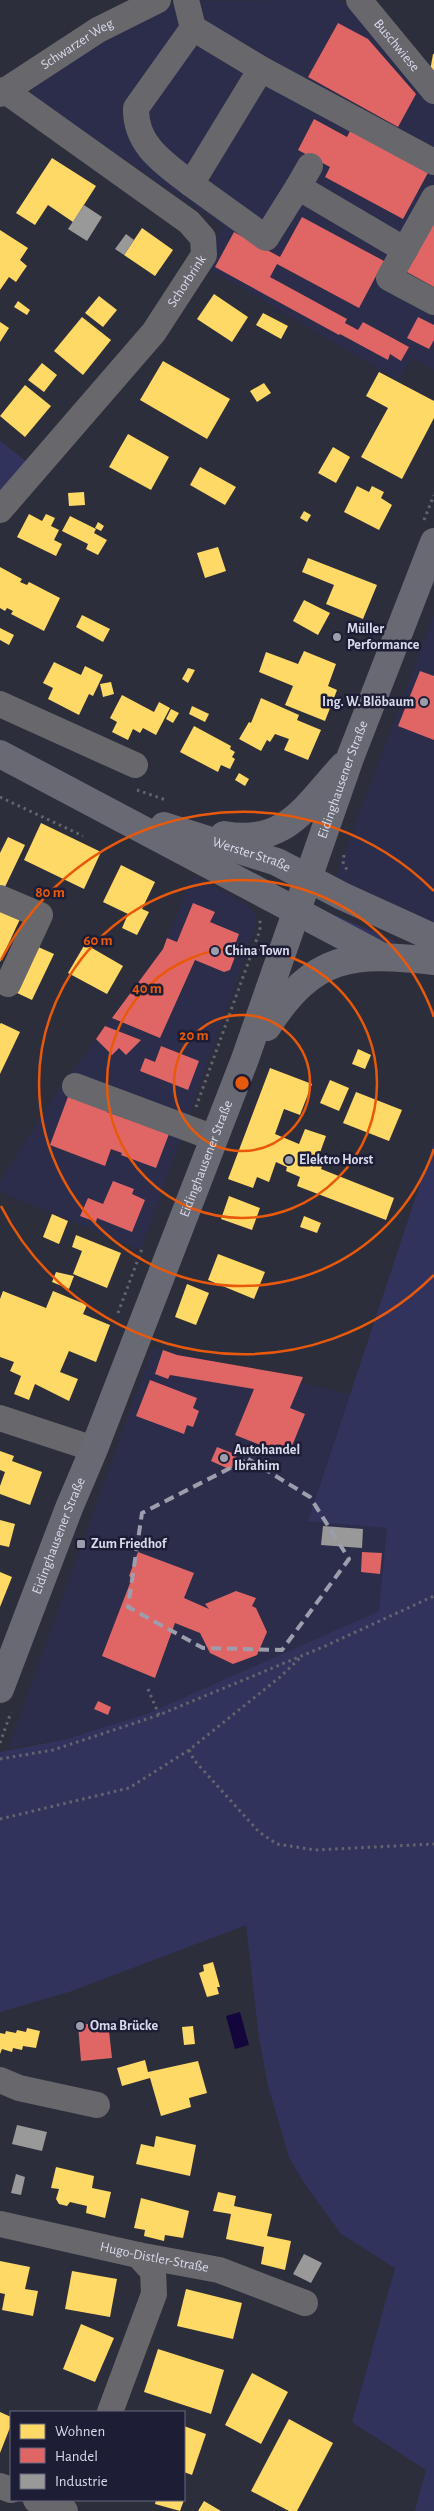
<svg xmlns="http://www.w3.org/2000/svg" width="434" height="2511" font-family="'Alegreya Sans',sans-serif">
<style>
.built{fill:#2c2d4a}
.green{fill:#32335d}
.water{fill:#12063c}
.homes{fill:#ffd966}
.shops{fill:#e06666}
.industry{fill:#999}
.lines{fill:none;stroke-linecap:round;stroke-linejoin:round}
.path{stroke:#64656c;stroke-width:3;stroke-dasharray:2.5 4;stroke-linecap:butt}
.minor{stroke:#67676c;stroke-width:26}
.major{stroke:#686972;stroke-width:28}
.marked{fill:none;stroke:#9d9ead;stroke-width:4;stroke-dasharray:10 6;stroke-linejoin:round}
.ring{fill:none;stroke:#e8590c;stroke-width:2.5}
.poi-dot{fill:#9d9ead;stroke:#1d1e36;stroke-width:2}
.labels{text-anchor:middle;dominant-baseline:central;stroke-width:5;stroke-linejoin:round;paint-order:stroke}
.street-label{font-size:14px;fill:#d9daeb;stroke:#1d1e36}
.poi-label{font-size:14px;font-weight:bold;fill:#d9daeb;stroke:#1d1e36;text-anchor:start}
.centre{fill:#e8590c;stroke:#1d1e36;stroke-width:2.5}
.ring-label{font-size:15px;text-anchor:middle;font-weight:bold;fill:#e8590c;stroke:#1d1e36;stroke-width:5;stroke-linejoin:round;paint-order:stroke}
</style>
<rect width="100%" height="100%" fill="#2d2e3b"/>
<g class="built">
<path d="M338,0L347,5L434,104V370L411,358L399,381L201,264L223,226L30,95L36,77L180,1Z"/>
<path d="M434,615V924L335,878Z"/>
<path d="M194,876L243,902L255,913L257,924L141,1250L0,1192V1181L56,1093L162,949Z"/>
<path d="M153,1347L350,1394L308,1520L387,1528L379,1611L149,1713L67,1739L8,1748Z"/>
</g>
<g class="green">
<path d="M0,441L27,462L0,493Z"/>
<path d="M330,913L395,941V943L360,937L327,914Z"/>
<path d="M434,1142V2511H415L426,2470L352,2422L395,2268L341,2234L303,2181L289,2157L268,2086L259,2037L246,1925L72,1991L0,2012V1752L67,1739L149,1713L379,1611L387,1528L308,1521Z"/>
</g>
<path class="water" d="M240,2012L249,2045L235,2049L226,2016Z"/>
<g class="homes">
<path d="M433,54H434V72L430,71Z"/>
<path d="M52,158L96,186L73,222L48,205L35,225L16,213Z"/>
<path d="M142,228L173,250L155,276L124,255Z"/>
<path d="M0,230L28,248L20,260L27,266L22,273L16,282L9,277L0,290Z"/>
<path d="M214,294L248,317L232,342L197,319Z"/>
<path d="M99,296L117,310L103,327L85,313Z"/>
<path d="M18,301L30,310L27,315L14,307Z"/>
<path d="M263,313L288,326L281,339L256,325Z"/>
<path d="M82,317L111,340L83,375L54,351Z"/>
<path d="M0,322L9,328L0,342Z"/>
<path d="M163,361L230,399L207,439L140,400Z"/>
<path d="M42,363L57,375L44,392L28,380Z"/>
<path d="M379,372L434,401V418L402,479L361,457L388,408L366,396Z"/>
<path d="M264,383L271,393L257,402L250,391Z"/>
<path d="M25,385L51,406L25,437L0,416Z"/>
<path d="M128,434L169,457L151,490L109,467Z"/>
<path d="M333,447L350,457L336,483L318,473Z"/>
<path d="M200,467L236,487L225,505L190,485Z"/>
<path d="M357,486L369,492L372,486L384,492L381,498L392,505L379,530L344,512Z"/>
<path d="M84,492L85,505L69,506L68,493Z"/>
<path d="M304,511L311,515L307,522L300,518Z"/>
<path d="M29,514L42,521L46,514L55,518L51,526L59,530L54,540L62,544L56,556L17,537Z"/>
<path d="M70,516L96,529L94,533L107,540L98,555L86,549L88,544L62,531Z"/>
<path d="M98,522L104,526L101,531L95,528Z"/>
<path d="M218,547L226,571L205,578L197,553Z"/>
<path d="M308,558L377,585L363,619L326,604L334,585L302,572Z"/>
<path d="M0,567L22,579L20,582L27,585L29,582L60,598L44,631L11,614L13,611L7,608L5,611L0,608Z"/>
<path d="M304,600L330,613L318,635L293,621Z"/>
<path d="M82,615L110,629L103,642L76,627Z"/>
<path d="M0,628L14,635L9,645L0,640Z"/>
<path d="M304,651L336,664L328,686L337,690L325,721L285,705L293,686L259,672L266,652L298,664Z"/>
<path d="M54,662L81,675L85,666L103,675L93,696L89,694L79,715L48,699L53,688L43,683Z"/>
<path d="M188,668L195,670L188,683L182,679Z"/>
<path d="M111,682L114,694L103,697L100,684Z"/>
<path d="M122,695L154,712L159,702L170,708L156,735L143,728L140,733L133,729L128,740L112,732L117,722L110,718Z"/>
<path d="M261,698L299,715L297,720L321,730L308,760L284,750L289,739L275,734L270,742L267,740L261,751L239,739L249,722L251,723Z"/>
<path d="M192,706L209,714L205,722L189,714Z"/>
<path d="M171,709L179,713L173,723L166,719Z"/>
<path d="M194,726L231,746L230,749L235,752L232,757L235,759L230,769L221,765L218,772L180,752Z"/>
<path d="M239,773L249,779L245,786L235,780Z"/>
<path d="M41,823L101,852L84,889L24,860Z"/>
<path d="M8,837L25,845L3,891L0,889V853Z"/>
<path d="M121,865L155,882L142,909L149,912L137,935L122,928L128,914L103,902Z"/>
<path d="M0,907L21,917L0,962Z"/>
<path d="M85,944L123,966L107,994L68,973Z"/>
<path d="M36,946L54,954L32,1000L15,992Z"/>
<path d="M1,1023L20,1032L0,1074V1024Z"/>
<path d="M358,1049L371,1055L365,1069L352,1064Z"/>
<path d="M270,1068L312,1084L300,1115L284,1109L275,1134L299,1144L305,1129L326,1136L317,1161L323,1164L321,1169L394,1198L386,1220L297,1186L300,1177L286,1171L287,1167L276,1162L269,1182L257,1177L253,1188L228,1179Z"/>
<path d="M330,1080L349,1088L339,1111L320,1103Z"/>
<path d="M356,1092L402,1110L389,1141L343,1123Z"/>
<path d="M229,1196L260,1208L252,1230L221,1219Z"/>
<path d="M52,1214L68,1221L59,1244L43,1237Z"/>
<path d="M304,1216L321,1223L317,1233L300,1227Z"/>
<path d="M76,1235L121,1253L107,1288L73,1274L82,1251L72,1247Z"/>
<path d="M218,1254L265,1272L254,1299L208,1280Z"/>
<path d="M56,1272L74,1276L69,1289L52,1282Z"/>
<path d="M187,1284L209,1293L196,1325L175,1317Z"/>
<path d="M3,1291L46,1308L53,1291L87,1305L83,1314L110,1325L96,1362L69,1351L60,1372L78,1379L69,1401L35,1384L29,1400L14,1394L21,1376L10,1371L14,1362L0,1357V1299Z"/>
<path d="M0,1451L14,1456L12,1461L42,1472L30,1505L0,1494V1486L5,1472L0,1470Z"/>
<path d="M0,1520L15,1524L9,1547L0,1545Z"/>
<path d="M0,1572L12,1577L0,1607Z"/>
<path d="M213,1962L220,1987H217L219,1994L207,1997L199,1973L204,1971L203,1965Z"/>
<path d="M193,2026L195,2044L184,2045L182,2027Z"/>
<path d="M27,2028L40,2031L36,2048L23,2046L22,2050L13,2048L12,2052L2,2049L0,2054V2033L5,2034L6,2031L16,2033L17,2030L26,2032Z"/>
<path d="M145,2060L148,2072L198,2061L207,2093L189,2098L191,2107L161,2116L150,2078L122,2086L117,2068Z"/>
<path d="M156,2136L196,2145L190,2176L136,2164L141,2144L154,2147Z"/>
<path d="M56,2167L94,2176L92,2188L111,2192L105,2218L86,2213L87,2206L70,2202L67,2206L59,2204L56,2199L59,2189L51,2188Z"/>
<path d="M218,2192L236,2196L234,2206L272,2214L267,2236L291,2241L285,2270L261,2264L264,2247L226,2239L231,2214L213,2211Z"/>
<path d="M141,2198L189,2211L183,2238L165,2235L164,2241L144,2236L145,2230L134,2228Z"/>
<path d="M0,2261L30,2267L25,2289L38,2291L33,2316L2,2310L5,2294L0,2293Z"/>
<path d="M72,2271L117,2279L110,2317L65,2309Z"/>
<path d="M186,2289L242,2303L233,2339L177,2326Z"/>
<path d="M81,2324L114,2338L95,2382L63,2369Z"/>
<path d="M158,2349L224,2370L211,2414L144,2392Z"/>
<path d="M252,2373L288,2392L261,2444L225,2425Z"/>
<path d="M0,2412L11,2417V2425L0,2453Z"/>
<path d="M289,2419L333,2443L297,2511H289L251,2491Z"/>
<path d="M184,2426L206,2434L192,2475L184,2472Z"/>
<path d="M156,2500H184L180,2511L155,2504Z"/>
<path d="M204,2501L221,2511H198Z"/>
</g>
<g class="shops">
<path d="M338,23L368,39L416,94L398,127L308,77Z"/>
<path d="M314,119L347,137L352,127L430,169L403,219L325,177L330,167L298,150Z"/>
<path d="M302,217L384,261L359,308L277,264L270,277L347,319L345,323L358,330L363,322L409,347L401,361L390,354L388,360L340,334L339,335L215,267L234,232L280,257Z"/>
<path d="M434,222V287L405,271Z"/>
<path d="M418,317L434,325V340L429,349L407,338Z"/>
<path d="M420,671L434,676V740L398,726Z"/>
<path d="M193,903L215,912L210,922L239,934L236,942L239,946L230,970L224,972L195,960L160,1038L112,1018L163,949L167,938L177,942Z"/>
<path d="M105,1026L141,1040L126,1055L119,1048L112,1055L96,1039Z"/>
<path d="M161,1046L199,1061L188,1090L140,1071L145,1058L155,1062Z"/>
<path d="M69,1094L108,1109L107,1112L169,1134L156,1168L121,1155L122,1153L111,1149L105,1166L50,1145Z"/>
<path d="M113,1181L134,1189L132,1194L145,1200L132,1232L97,1218L96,1222L80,1216L88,1198L103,1204Z"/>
<path d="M163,1350L177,1355L303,1377L290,1408L305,1414L288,1456L235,1435L254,1389L170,1375L168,1379L155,1374Z"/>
<path d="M150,1380L197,1398L193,1408L199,1411L193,1427L187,1425L184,1434L136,1416Z"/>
<path d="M217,1447L237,1455L231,1470L211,1461Z"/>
<path d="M138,1552L194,1573L184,1598L209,1609L205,1604L236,1591L256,1598L252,1606L256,1608L267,1632L257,1655L233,1664L210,1653L200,1633L175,1623L155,1678L102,1656L132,1578L129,1576Z"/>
<path d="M362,1552L382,1553L380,1574L361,1572Z"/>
<path d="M98,1701L111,1707L108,1715L94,1709Z"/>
<path d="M108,2022L112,2058L81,2061L78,2025Z"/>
</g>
<g class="industry">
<path d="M84,205L102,217L87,241L68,229Z"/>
<path d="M126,234L134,240L124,255L115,249Z"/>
<path d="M323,1526L363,1529L362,1548L321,1545Z"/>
<path d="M17,2125L47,2132L42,2151L12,2144Z"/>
<path d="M16,2174L25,2177L21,2195L11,2193Z"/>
<path d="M304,2254L322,2263L311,2283L293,2274Z"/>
</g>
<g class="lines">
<g class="path">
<path d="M424,520L434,495"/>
<path d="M137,790L166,800"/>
<path d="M0,797L83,836"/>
<path d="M344,855L343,862L347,870"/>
<path d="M196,1107L260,930V920"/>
<path d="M118,1313L143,1246"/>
<path d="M148,1689L159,1715"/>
<path d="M0,1743L11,1712"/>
<path d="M189,1750L194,1760L259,1832L277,1844L315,1850L434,1844"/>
<path d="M0,1759L53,1750L159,1715L323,1647L434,1596"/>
<path d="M0,1819L129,1788L189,1750L280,1677L300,1658"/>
</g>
<g class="minor">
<path d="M186,0L193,28L261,69L434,162"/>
<path id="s1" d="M359,0L434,91"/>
<path d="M193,28L136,108C135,145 164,163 191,184L261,69"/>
<path id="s2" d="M0,94L98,30L158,0"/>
<path d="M191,184L266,238L298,187L405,250"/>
<path d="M298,187L310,166"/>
<path d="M434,198L389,278L434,302"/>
<path id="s3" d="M0,510L154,332L204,255L203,238L189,222L4,90"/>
<path d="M0,704L135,765"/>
<path d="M0,898L40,915L8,984"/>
<path d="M75,1086L214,1138"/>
<path d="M0,1418L94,1449"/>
<path d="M0,2080L19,2088L97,2105"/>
<path id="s4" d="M0,2224L138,2255L219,2270L305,2303"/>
<path d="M110,2412L154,2294L153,2271L138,2255"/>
<path d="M0,2486L11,2490"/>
<path d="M36,2500L65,2511"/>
</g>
<g class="major">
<path d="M0,754L381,956"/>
<path id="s5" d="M164,826L277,862L342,896L434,938"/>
<path d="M224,835C286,846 306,806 343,766"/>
<path d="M267,1027C314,954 352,952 434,961"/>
<path id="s6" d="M0,1689L69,1508L94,1449L245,1059L350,758L434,542"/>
</g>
</g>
<path class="marked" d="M248,1459L310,1497L349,1559L282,1650L203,1648L128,1607L142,1513Z"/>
<g class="ring">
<circle cx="242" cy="1083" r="68"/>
<circle cx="242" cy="1083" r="135"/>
<path d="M434 1149A203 203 0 1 1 434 1017"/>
<path d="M434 1275A271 271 0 0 1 1 1206M1 960A271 271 0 0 1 434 891"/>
</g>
<g class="poi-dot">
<circle cx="337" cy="637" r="5"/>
<circle cx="424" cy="702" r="5"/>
<circle cx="215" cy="951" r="5"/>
<circle cx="289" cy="1160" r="5"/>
<circle cx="224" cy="1458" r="5"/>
<rect x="76" y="1539" width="10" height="10" rx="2.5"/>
<circle cx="80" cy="2026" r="5"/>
</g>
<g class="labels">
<g class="street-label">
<text stroke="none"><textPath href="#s2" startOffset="92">Schwarzer Weg</textPath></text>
<text stroke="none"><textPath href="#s1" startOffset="59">Buschwiese</textPath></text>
<text stroke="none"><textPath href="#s3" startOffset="296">Schorbrink</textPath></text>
<text stroke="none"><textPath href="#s6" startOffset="972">Eidinghausener Straße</textPath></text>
<text stroke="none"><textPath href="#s5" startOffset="92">Werster Straße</textPath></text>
<text stroke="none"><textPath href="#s6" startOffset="569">Eidinghausener Straße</textPath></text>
<text stroke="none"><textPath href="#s6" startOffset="164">Eidinghausener Straße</textPath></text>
<text stroke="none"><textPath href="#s4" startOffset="158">Hugo-Distler-Straße</textPath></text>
</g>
<g class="poi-label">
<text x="347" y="629">Müller<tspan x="347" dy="16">Performance</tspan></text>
<text x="414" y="702" text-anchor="end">Ing. W. Blöbaum</text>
<text x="225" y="951">China Town</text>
<text x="299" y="1160">Elektro Horst</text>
<text x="234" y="1450">Autohandel<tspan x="234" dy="16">Ibrahim</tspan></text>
<text x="91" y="1544">Zum Friedhof</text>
<text x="90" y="2026">Oma Brücke</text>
</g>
</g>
<circle cx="242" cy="1083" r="8" class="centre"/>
<g class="ring-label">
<text x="50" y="897">80 m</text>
<text x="98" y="945">60 m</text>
<text x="147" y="993">40 m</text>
<text x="194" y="1040">20 m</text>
</g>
<rect x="10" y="2411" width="175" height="90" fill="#1d1e36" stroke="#68697e"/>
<rect x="20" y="2424" width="25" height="15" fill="#ffd966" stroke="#68697e"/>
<text x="55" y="2436" font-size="15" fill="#d9daeb">Wohnen</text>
<rect x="20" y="2448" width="25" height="15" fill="#e06666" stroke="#68697e"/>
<text x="55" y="2461" font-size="15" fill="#d9daeb">Handel</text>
<rect x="20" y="2474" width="25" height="15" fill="#999999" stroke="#68697e"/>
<text x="55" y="2486" font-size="15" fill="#d9daeb">Industrie</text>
</svg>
